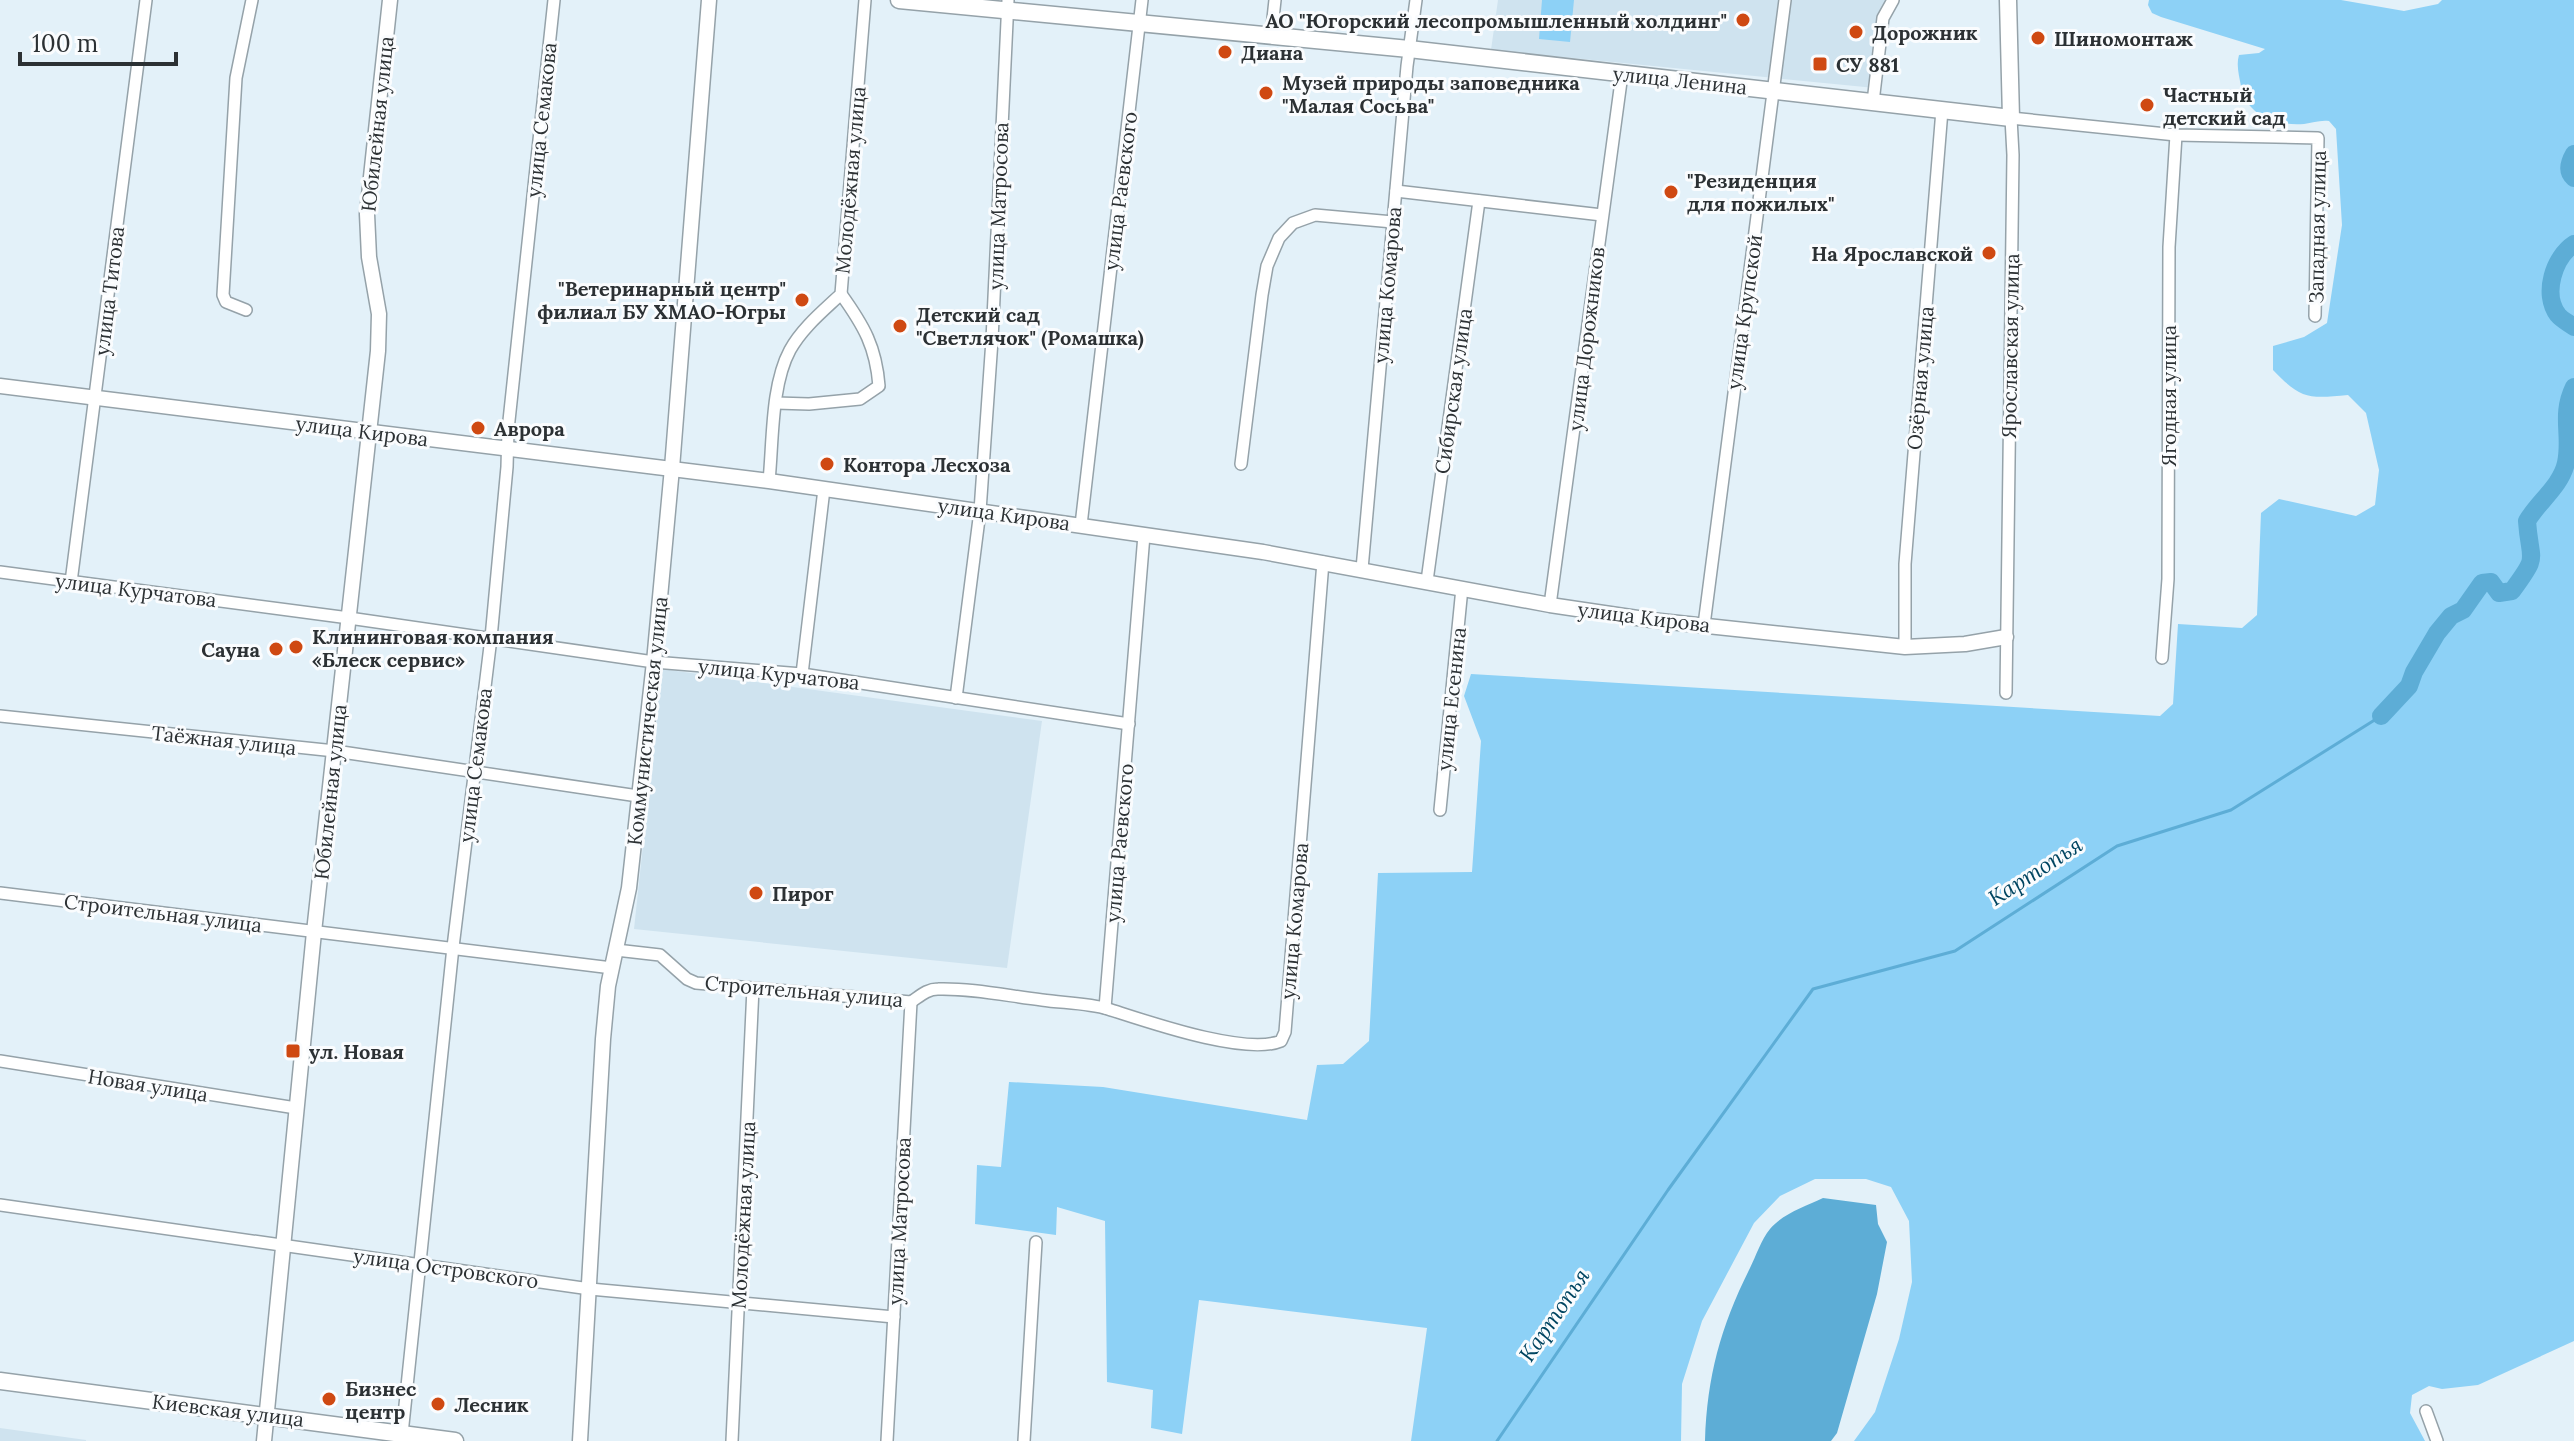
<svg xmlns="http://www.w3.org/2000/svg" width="2574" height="1441" font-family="Lora,serif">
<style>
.built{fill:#cfe3ef}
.green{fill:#8dd1f6}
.water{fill:#5dadd6}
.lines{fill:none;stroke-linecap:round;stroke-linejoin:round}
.stream{stroke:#5dadd6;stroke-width:3}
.river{stroke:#5dadd6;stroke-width:18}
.minor-casing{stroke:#95a2a9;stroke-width:14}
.tertiary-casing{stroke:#95a2a9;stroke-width:17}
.secondary-casing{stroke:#95a2a9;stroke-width:19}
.minor{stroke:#fff;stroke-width:11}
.tertiary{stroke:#fff;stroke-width:14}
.secondary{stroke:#fff;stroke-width:16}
.poi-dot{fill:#cf4912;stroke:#fafcfe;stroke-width:3}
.labels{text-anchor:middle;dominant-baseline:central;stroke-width:6;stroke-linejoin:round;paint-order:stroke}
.poi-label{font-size:20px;font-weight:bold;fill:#2c3134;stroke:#fafcfe;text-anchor:start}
.street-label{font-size:20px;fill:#2c3134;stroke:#fafcfe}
.water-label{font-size:22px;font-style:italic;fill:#004561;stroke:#fafcfe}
</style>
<rect width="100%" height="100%" fill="#e3f1f9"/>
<g class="built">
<path d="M1498,0H1893L1885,13L1875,88L1491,50Z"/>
<path d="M662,669L1042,721L1007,968L634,929Z"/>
<path d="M0,1428L86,1440V1441H0Z"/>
</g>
<g class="green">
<path d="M1542,0H1574L1570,42L1539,39Z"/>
<path d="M2149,0H2341L2404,11L2438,4L2442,0H2574V1341L2478,1385L2442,1389L2429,1386L2412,1395L2410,1413L2425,1441H1854L1875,1412L1899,1339L1912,1282L1909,1221L1891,1187L1866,1179H1815L1780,1196L1754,1223L1702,1321L1682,1384L1681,1441H1411L1427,1328L1199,1300L1182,1434L1151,1428L1153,1390L1107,1382L1105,1221L1057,1207L1056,1235L975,1224L977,1165L1001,1167L1009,1082L1103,1087L1307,1120L1317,1065L1343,1064L1369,1041L1378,873L1472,872L1481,741L1464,696L1471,674L2160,716L2173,704L2178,624L2242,628L2257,615L2261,513L2279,499L2356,516L2375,505L2379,470L2366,413L2348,395C2308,399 2301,399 2273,370V346L2304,337L2327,323L2342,225L2336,129L2329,121C2319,120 2313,123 2304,124C2275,126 2247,116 2241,86C2239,75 2236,65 2239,55L2259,53L2265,49L2161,17L2152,13L2148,5Z"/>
</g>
<path class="water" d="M1823,1198L1876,1205L1878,1224L1887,1242L1877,1294L1837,1433L1831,1441H1705C1707,1376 1721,1326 1750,1268C1756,1256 1761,1240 1770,1229C1782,1214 1806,1206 1823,1198Z"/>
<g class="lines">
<path class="stream" d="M1497,1441L1668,1190L1813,989L1955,951L2117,846L2231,810L2381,716"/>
<g class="river">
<path d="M2574,154C2570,161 2566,171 2574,178"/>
<path d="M2574,244C2554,257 2542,294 2558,315C2562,320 2569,323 2574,327"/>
<path d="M2381,716L2409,686L2414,672L2437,633L2451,616L2463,610L2482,583L2491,582L2499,593L2512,591C2540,553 2530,564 2527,521C2538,502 2561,486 2566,463C2572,434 2560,416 2574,387"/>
</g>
<defs>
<g id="minor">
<path d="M1271,37L1275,0"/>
<path d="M1873,102L1883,18L1893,0"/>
<path d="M1396,191L1602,215"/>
<path d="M246,310L226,302L223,295L236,78L252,0"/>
<path d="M776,403L809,404L860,399L879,386C876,347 864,326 841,294"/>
<path d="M1241,464L1262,295L1267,266L1279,238L1293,223L1315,215L1393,222"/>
<path d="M769,481C773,441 771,385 790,350C802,328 823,311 841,294L865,0"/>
<path d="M1081,525L1142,0"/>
<path d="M1362,569L1407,66L1416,0"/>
<path d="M0,572L349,618L654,662L802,674L1129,724"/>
<path d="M1427,581L1479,201"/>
<path d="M71,582L146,0"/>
<path d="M1550,605L1622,74"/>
<path d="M1704,625L1785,0"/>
<path d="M1905,647V564L1942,110"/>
<path d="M2162,658L2168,579L2169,247L2176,135"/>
<path d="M802,674L824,489"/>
<path d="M2006,693L2013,155L2011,118L2176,135L2318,138L2315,316"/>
<path d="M956,698L980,511L992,340L1008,0"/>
<path d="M0,716L335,751L638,796"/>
<path d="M1440,810L1462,588"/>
<path d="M0,893L612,968"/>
<path d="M616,950L660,955L687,979L696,983L911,1002C920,996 927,989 938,989C972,988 1008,996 1042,1000C1063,1003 1088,1003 1108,1009C1146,1021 1245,1056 1281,1041L1285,1032L1323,562"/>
<path d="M1105,1008L1144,535"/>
<path d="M0,1061L296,1108"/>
<path d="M0,1205L590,1289L894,1317"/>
<path d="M2426,1411L2437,1441"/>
<path d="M402,1434L453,947L491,638L507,467L508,430L554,0"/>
<path d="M732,1441L753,988"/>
<path d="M887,1441L911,1002"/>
<path d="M1024,1441L1036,1242"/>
</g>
<g id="tertiary">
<path d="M0,386L769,481L1263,552L1550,605L1651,620L1905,647L1965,644L2006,637"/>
<path d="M264,1441L314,932L378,351L379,314L369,257L367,214L390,0"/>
<path d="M580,1441L603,1039L608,986L629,888L654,662L672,468L709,0"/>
</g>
<g id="secondary">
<path d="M899,0L1409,49L2011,118L2008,0"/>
<path d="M0,1381L455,1441"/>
</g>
</defs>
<use href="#minor" class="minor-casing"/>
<use href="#tertiary" class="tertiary-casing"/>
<use href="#secondary" class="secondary-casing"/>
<use href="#minor" class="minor"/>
<use href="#tertiary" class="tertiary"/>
<use href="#secondary" class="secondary"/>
</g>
<g class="poi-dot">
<circle cx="1743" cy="20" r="8"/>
<circle cx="1856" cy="32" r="8"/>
<circle cx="2038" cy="38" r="8"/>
<circle cx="1225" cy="52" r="8"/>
<rect x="1812" y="56" width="16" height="16" rx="4"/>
<circle cx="1266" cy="93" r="8"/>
<circle cx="2147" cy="105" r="8"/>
<circle cx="1671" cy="192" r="8"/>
<circle cx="1989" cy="253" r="8"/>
<circle cx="802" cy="300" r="8"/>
<circle cx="900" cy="326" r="8"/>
<circle cx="478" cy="428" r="8"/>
<circle cx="827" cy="464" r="8"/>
<circle cx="296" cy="647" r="8"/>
<circle cx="276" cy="649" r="8"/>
<circle cx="756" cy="893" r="8"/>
<rect x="285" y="1043" width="16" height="16" rx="4"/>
<circle cx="329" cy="1399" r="8"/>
<circle cx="438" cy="1404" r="8"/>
</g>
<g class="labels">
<g class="poi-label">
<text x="1727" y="20" text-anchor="end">АО "Югорский лесопромышленный холдинг"</text>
<text x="1872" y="32">Дорожник</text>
<text x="2054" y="38">Шиномонтаж</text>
<text x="1241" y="52">Диана</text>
<text x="1836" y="64">СУ 881</text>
<text x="1282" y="82">Музей природы заповедника<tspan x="1282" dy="23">"Малая Сосьва"</tspan></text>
<text x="2163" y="94">Частный<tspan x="2163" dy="23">детский сад</tspan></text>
<text x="1687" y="180">"Резиденция<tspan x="1687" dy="23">для пожилых"</tspan></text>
<text x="1973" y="253" text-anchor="end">На Ярославской</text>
<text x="786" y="288" text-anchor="end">"Ветеринарный центр"<tspan x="786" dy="23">филиал БУ ХМАО-Югры</tspan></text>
<text x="916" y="314">Детский сад<tspan x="916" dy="23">"Светлячок" (Ромашка)</tspan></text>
<text x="494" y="428">Аврора</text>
<text x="843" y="464">Контора Лесхоза</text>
<text x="312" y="636">Клининговая компания<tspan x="312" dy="23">«Блеск сервис»</tspan></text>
<text x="260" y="649" text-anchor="end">Сауна</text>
<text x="772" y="893">Пирог</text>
<text x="309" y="1051">ул. Новая</text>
<text x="345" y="1388">Бизнес<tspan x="345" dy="23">центр</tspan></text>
<text x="454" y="1404">Лесник</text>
</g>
<g class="street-label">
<text transform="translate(1680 80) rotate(6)">улица Ленина</text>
<text transform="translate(541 120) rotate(-84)">улица Семакова</text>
<text transform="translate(377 124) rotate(-84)">Юбилейная улица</text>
<text transform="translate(850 180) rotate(-85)">Молодёжная улица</text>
<text transform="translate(1120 191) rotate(-83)">улица Раевского</text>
<text transform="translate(998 206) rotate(-88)">улица Матросова</text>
<text transform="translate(2317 227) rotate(-89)">Западная улица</text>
<text transform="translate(1387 285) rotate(-85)">улица Комарова</text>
<text transform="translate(109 291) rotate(-83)">улица Титова</text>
<text transform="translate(1744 312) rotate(-82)">улица Крупской</text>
<text transform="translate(1586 339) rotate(-83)">улица Дорожников</text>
<text transform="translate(2010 346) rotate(-89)">Ярославская улица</text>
<text transform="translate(1920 378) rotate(-85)">Озёрная улица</text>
<text transform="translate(1453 391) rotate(-82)">Сибирская улица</text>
<text transform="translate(2168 396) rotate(-90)">Ягодная улица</text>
<text transform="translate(362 431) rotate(7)">улица Кирова</text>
<text transform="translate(1004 514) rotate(8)">улица Кирова</text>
<text transform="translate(136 590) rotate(7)">улица Курчатова</text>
<text transform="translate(1644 617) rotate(7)">улица Кирова</text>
<text transform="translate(779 674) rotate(6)">улица Курчатова</text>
<text transform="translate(1451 699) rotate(-84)">улица Есенина</text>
<text transform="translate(647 721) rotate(-84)">Коммунистическая улица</text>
<text transform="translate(224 740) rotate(6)">Таёжная улица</text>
<text transform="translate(475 765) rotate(-83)">улица Семакова</text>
<text transform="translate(330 792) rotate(-84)">Юбилейная улица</text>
<text transform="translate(1119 843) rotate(-85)">улица Раевского</text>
<text transform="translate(163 913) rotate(7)">Строительная улица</text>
<text transform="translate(1294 921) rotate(-85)">улица Комарова</text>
<text transform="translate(804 991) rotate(5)">Строительная улица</text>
<text transform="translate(148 1085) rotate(9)">Новая улица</text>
<text transform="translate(743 1215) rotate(-87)">Молодёжная улица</text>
<text transform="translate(899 1221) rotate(-87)">улица Матросова</text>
<text transform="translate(446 1268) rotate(8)">улица Островского</text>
<text transform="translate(228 1410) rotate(7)">Киевская улица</text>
</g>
<g class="water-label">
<text transform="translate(2035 871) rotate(-33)">Картопья</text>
<text transform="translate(1554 1315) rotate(-56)">Картопья</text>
</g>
</g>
<path d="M20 52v12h156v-12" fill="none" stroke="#2c3134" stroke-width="4"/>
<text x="32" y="52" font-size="24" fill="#2c3134" stroke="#fafcfe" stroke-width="6" paint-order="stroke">100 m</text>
</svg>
